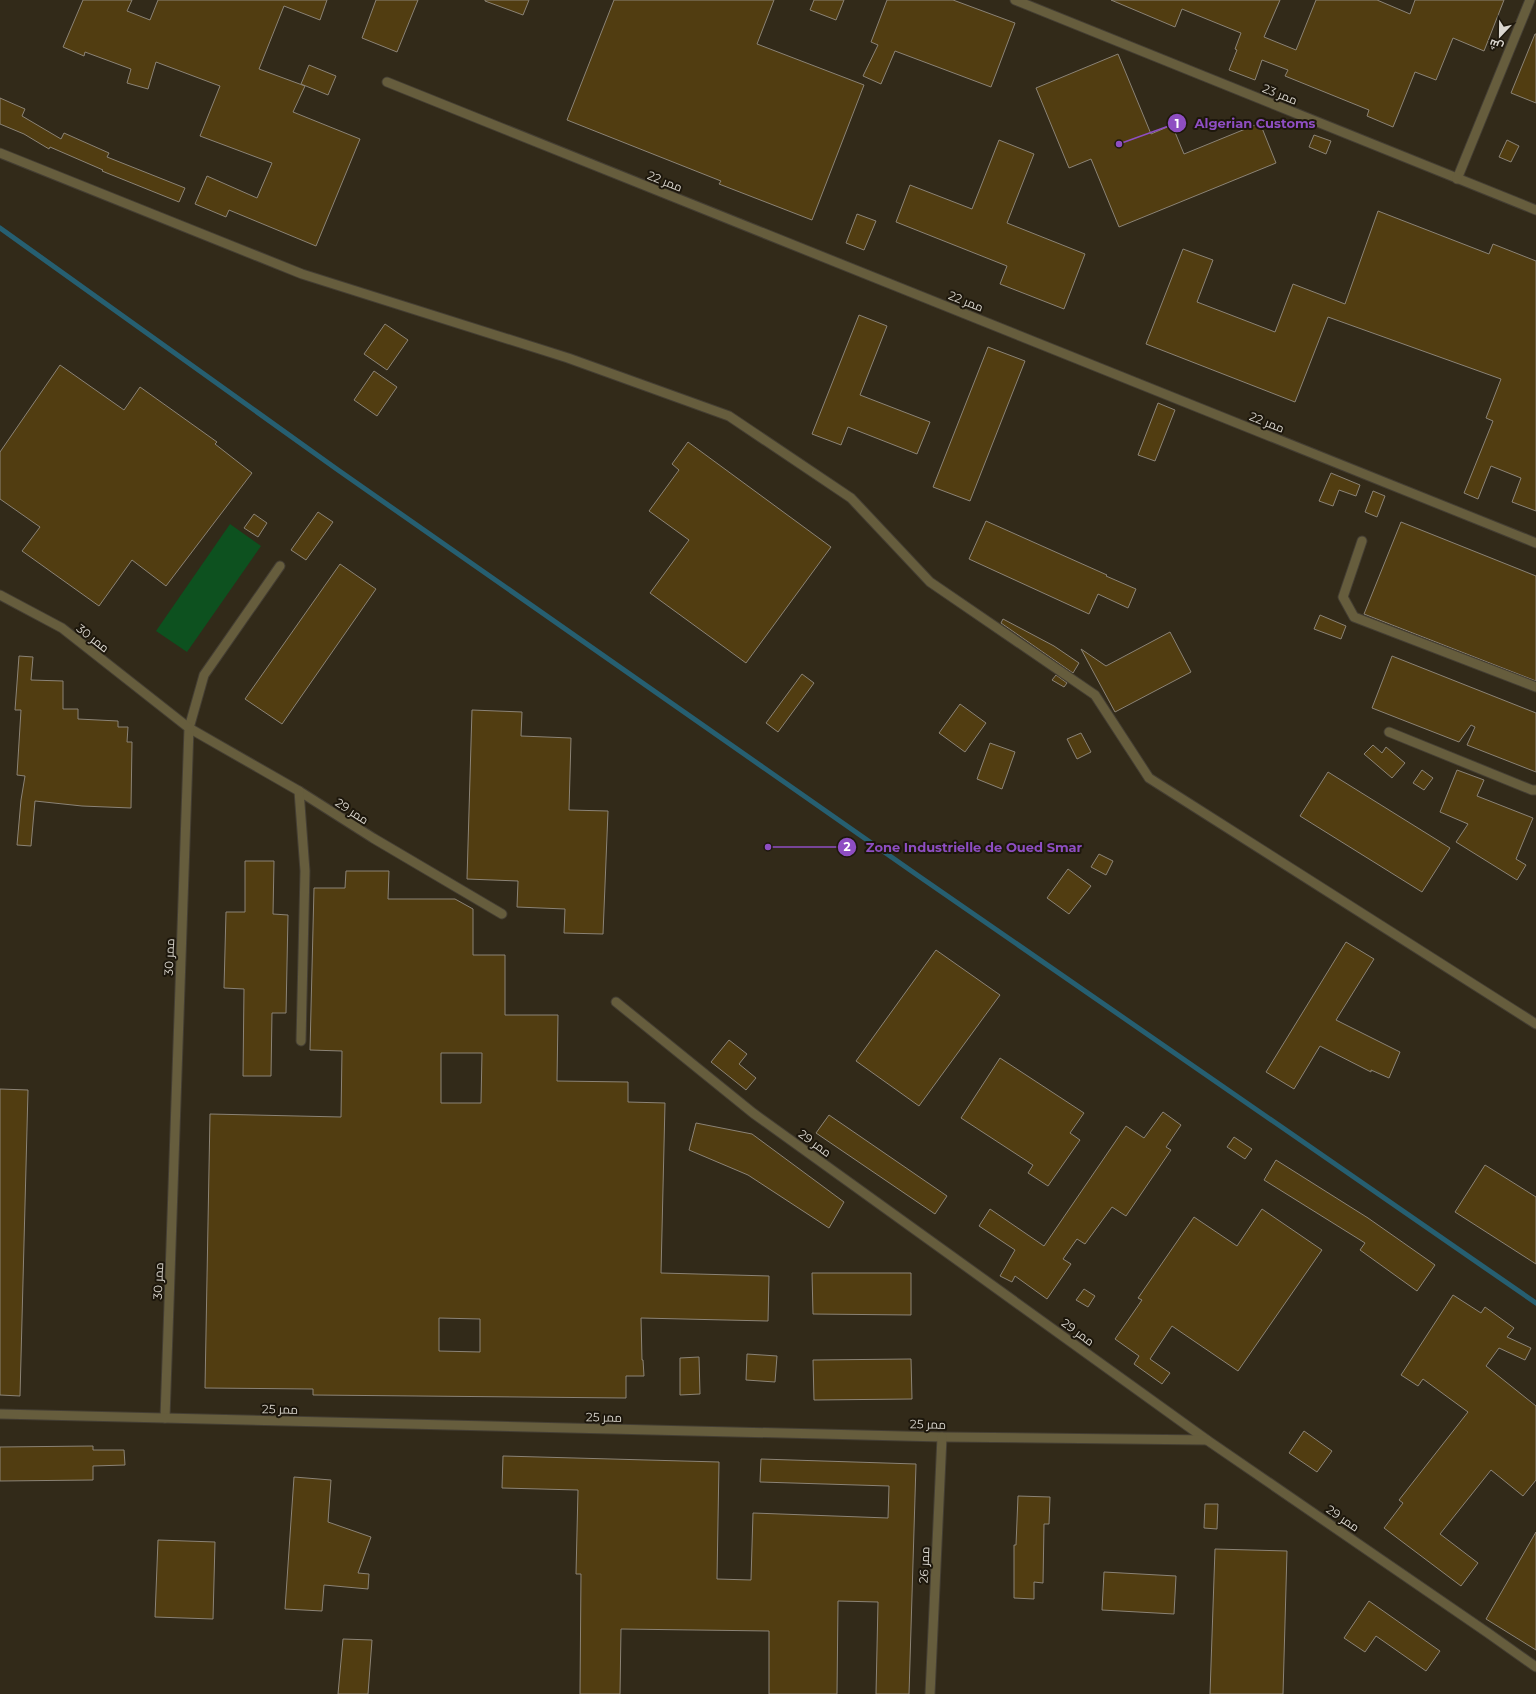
<svg xmlns="http://www.w3.org/2000/svg" width="1536" height="1694" font-family="Montserrat,Cairo,sans-serif">
<style>
.built{fill:#322a19}
.green{fill:#0d511f}
.lines{fill:none;stroke-linecap:round;stroke-linejoin:round}
.stream{stroke:#265f71;stroke-width:5}
.building{fill:#513d11;stroke:#8b8376;fill-rule:evenodd}
.service-casing{stroke:#443e33;stroke-width:11}
.service{stroke:#665d3d;stroke-width:9}
.labels{text-anchor:middle;dominant-baseline:central;stroke-width:4;stroke-linejoin:round;paint-order:stroke}
.street-label{font-size:12px;fill:#dbd7cf;stroke:#1d170c}
.leader{fill:none;stroke:#8e4ec2;stroke-width:1.5}
.callout-dot{fill:#8e4ec2;stroke:#1d170c;stroke-width:1.5}
.mark-label{font-size:12px;text-anchor:middle;font-weight:bold;fill:#fff}
.callout-label{font-size:13px;text-anchor:middle;font-weight:bold;fill:#8e4ec2;stroke:#1d170c;stroke-width:4;stroke-linejoin:round;paint-order:stroke}
</style>
<rect width="100%" height="100%" fill="#272115"/>
<rect class="built" x="0" y="0" width="1536" height="1694"/>
<path class="green" d="M230,524L261,546L187,652L156,631Z"/>
<g class="lines">
<path class="stream" d="M0,228L338,470L920,877L1536,1303"/>
</g>
<g class="building">
<path d="M83,0H132L127,11L150,20L158,0H327L320,20L284,6L259,69L305,86L293,112L360,139L316,246L229,210L226,217L195,204L207,176L257,198L272,163L200,136L220,86L156,62L148,89L127,83L131,69L85,52L84,56L63,47Z"/>
<path d="M376,0H418L397,52L362,38Z"/>
<path d="M485,0H529L523,15L485,1Z"/>
<path d="M614,0H774L757,44L864,85L812,220L719,184L721,181L567,120Z"/>
<path d="M814,0H844L836,20L810,10Z"/>
<path d="M887,0H953L1015,23L991,87L895,51L881,84L863,76L878,45L871,42Z"/>
<path d="M1111,0H1280L1264,37L1296,50L1316,0H1377L1410,14L1415,0H1504L1484,51L1453,38L1436,80L1415,72L1393,127L1367,116L1369,110L1285,76L1288,70L1262,60L1255,80L1229,70L1237,50L1235,49L1241,33L1182,9L1175,27Z"/>
<path d="M1535,34H1536V103L1511,93Z"/>
<path d="M1118,54L1151,134L1172,125L1184,154L1260,123L1276,163L1119,227L1091,159L1069,168L1036,88Z"/>
<path d="M309,65L336,76L328,95L301,84Z"/>
<path d="M0,98L25,109L22,116L61,139L64,133L109,153L107,157L185,188L179,202L102,171L103,170L50,147L49,149L24,134L0,124Z"/>
<path d="M1314,135L1331,141L1326,154L1309,147Z"/>
<path d="M999,140L1034,154L1007,223L1085,254L1064,309L1000,284L1007,266L896,222L910,185L972,209Z"/>
<path d="M1507,140L1519,146L1511,162L1499,157Z"/>
<path d="M1378,211L1489,254L1493,244L1536,261V511L1512,502L1521,478L1491,466L1478,499L1464,493L1493,421L1486,418L1501,379L1328,317L1295,402L1146,344L1183,249L1213,260L1197,302L1275,332L1293,284L1345,304Z"/>
<path d="M857,214L876,221L864,250L846,243Z"/>
<path d="M859,315L887,326L860,395L930,422L917,454L848,427L841,445L812,434Z"/>
<path d="M385,324L408,340L387,370L364,354Z"/>
<path d="M988,347L1025,361L970,501L933,487Z"/>
<path d="M60,365L124,410L140,387L217,442L215,444L252,473L166,586L132,560L99,606L22,551L40,527L0,499V452Z"/>
<path d="M374,371L397,387L377,416L354,400Z"/>
<path d="M1158,403L1175,410L1155,461L1138,455Z"/>
<path d="M688,442L831,547L746,663L650,593L689,540L649,511L679,470L672,464Z"/>
<path d="M1331,473L1360,485L1356,496L1339,490L1333,506L1319,501Z"/>
<path d="M1373,491L1385,496L1377,517L1365,512Z"/>
<path d="M318,512L333,522L306,560L291,550Z"/>
<path d="M254,514L267,523L258,537L244,528Z"/>
<path d="M986,521L1107,575L1106,576L1136,589L1128,608L1098,594L1089,614L969,559Z"/>
<path d="M1401,522L1536,576V681L1364,614Z"/>
<path d="M340,564L376,589L282,724L245,699Z"/>
<path d="M1320,615L1346,626L1341,639L1314,629Z"/>
<path d="M1003,619L1054,646L1079,663L1073,673L1001,623Z"/>
<path d="M1170,632L1191,672L1115,712L1081,649L1106,666Z"/>
<path d="M19,656L33,657L31,680L63,681V709H78V719L118,721V727H128L127,742H132L131,808L82,806L35,801L31,846L17,845L21,800L25,776L17,775L21,710H15Z"/>
<path d="M1392,656L1536,713V772L1467,745L1475,727L1471,725L1459,742L1372,708Z"/>
<path d="M802,674L814,683L778,732L766,723Z"/>
<path d="M1056,675L1067,683L1064,687L1052,680Z"/>
<path d="M960,704L986,723L965,752L939,733Z"/>
<path d="M472,710L522,712L521,736L571,738L569,810L608,811L603,934L564,933L565,909L517,907L518,881L467,879Z"/>
<path d="M1081,733L1091,752L1077,759L1067,739Z"/>
<path d="M990,743L1015,752L1002,789L977,779Z"/>
<path d="M1373,745L1382,753L1386,747L1405,763L1392,778L1364,754Z"/>
<path d="M1422,770L1433,778L1424,790L1413,783Z"/>
<path d="M1457,770L1484,780L1477,796L1533,818L1516,859L1526,865L1517,880L1456,842L1468,824L1440,812Z"/>
<path d="M1328,772L1450,848L1422,892L1300,816Z"/>
<path d="M1099,854L1113,861L1106,875L1091,867Z"/>
<path d="M245,861H274L273,914L288,915L286,1013H272L271,1076H243L244,989L224,988L226,912H245Z"/>
<path d="M1068,869L1091,886L1069,914L1047,898Z"/>
<path d="M346,871H389L388,899H455L473,909V955H505V1015H558L557,1081L628,1082V1102L665,1103L661,1273L769,1276L768,1321L641,1318L642,1360H643L644,1376H626V1398L313,1395V1389L205,1388L210,1114L341,1117L342,1051L310,1050L314,888H345ZM441,1053H482L481,1103H441ZM439,1318L480,1319V1352L439,1351Z"/>
<path d="M1346,942L1374,959L1336,1020L1400,1052L1389,1078L1371,1070V1072L1320,1046L1294,1089L1266,1072Z"/>
<path d="M936,950L1000,995L919,1106L856,1061Z"/>
<path d="M729,1040L747,1054L739,1064L756,1078L746,1090L711,1062Z"/>
<path d="M1000,1058L1084,1113L1070,1133L1080,1140L1048,1186L1028,1173L1033,1165L961,1118Z"/>
<path d="M0,1089L28,1090L20,1396L0,1395Z"/>
<path d="M1163,1112L1181,1125L1166,1147L1171,1150L1126,1216L1112,1207L1085,1244L1077,1239L1063,1259L1071,1264L1047,1299L1015,1276L1012,1282L1000,1276L1015,1250L979,1226L990,1209L1044,1246L1126,1126L1144,1138Z"/>
<path d="M829,1115L947,1196L935,1214L816,1133Z"/>
<path d="M696,1123L752,1134L844,1202L829,1228L748,1175L689,1150Z"/>
<path d="M1234,1137L1252,1149L1245,1159L1227,1147Z"/>
<path d="M1276,1160L1368,1218L1435,1265L1417,1291L1360,1250L1365,1243L1264,1180Z"/>
<path d="M1485,1165L1536,1197V1264L1455,1212Z"/>
<path d="M1262,1209L1322,1250L1238,1371L1172,1326L1150,1359L1170,1373L1162,1384L1134,1364L1139,1356L1115,1339L1142,1300L1138,1298L1194,1217L1237,1246Z"/>
<path d="M812,1273H911V1315L813,1314Z"/>
<path d="M1084,1289L1095,1296L1088,1307L1076,1300Z"/>
<path d="M1453,1295L1481,1313L1485,1307L1514,1328L1507,1337L1531,1348L1525,1360L1499,1348L1486,1366L1536,1406V1480L1523,1496L1491,1470L1440,1534L1478,1563L1461,1586L1384,1528L1403,1503L1399,1500L1468,1412L1423,1379L1418,1386L1401,1375Z"/>
<path d="M747,1354L777,1356L775,1382L746,1380Z"/>
<path d="M699,1357L700,1394L680,1395V1358Z"/>
<path d="M911,1359L912,1399L814,1400L813,1360Z"/>
<path d="M1304,1431L1332,1451L1317,1472L1289,1453Z"/>
<path d="M93,1446V1450H124L125,1465L93,1466V1480L0,1481V1447Z"/>
<path d="M503,1456L719,1462L717,1579L751,1580L753,1513L888,1518L889,1486L760,1482L761,1459L916,1464L909,1694H876L878,1602L838,1601L837,1694H769V1631L621,1629L620,1694H580L581,1574H576L578,1490L502,1488Z"/>
<path d="M294,1477L331,1480L328,1522L371,1537L358,1573L369,1574L368,1589L324,1585L322,1611L285,1609Z"/>
<path d="M1018,1496L1050,1497L1049,1524H1044L1043,1583L1034,1582V1599L1014,1598V1545H1016Z"/>
<path d="M1205,1504H1218L1217,1529L1204,1528Z"/>
<path d="M1536,1532V1650L1486,1619Z"/>
<path d="M158,1540L215,1542L213,1619L155,1617Z"/>
<path d="M1215,1549L1287,1551L1283,1694H1210Z"/>
<path d="M1104,1572L1176,1576L1174,1614L1102,1610Z"/>
<path d="M1369,1601L1440,1651L1426,1671L1376,1636L1365,1652L1344,1638Z"/>
<path d="M343,1639L372,1640L368,1694H338Z"/>
</g>
<g class="lines">
<defs>
<g id="service">
<path d="M1015,0L1536,210"/>
<path d="M387,82L1536,543"/>
<path d="M0,153L302,274L568,358L729,416L851,498L930,582L1095,695L1149,778L1536,1024"/>
<path d="M1457,179L1530,0"/>
<path d="M1362,541L1343,597L1354,617L1536,687"/>
<path d="M280,566L204,675L189,728L299,791L373,838L502,914"/>
<path d="M0,595L62,628L189,728L165,1418"/>
<path d="M1389,732L1532,790H1536"/>
<path d="M299,791L305,871L301,1041"/>
<path d="M616,1002L753,1113L1207,1440L1488,1633L1536,1667"/>
<path d="M0,1414L942,1437L1207,1440"/>
<path d="M930,1694L942,1437"/>
</g>
</defs>
<use href="#service" class="service-casing"/>
<use href="#service" class="service"/>
</g>
<g class="labels">
<g class="street-label">
<text transform="translate(1280 94) rotate(22)">ممر 23</text>
<text transform="translate(665 181) rotate(22)">ممر 22</text>
<text transform="translate(966 301) rotate(22)">ممر 22</text>
<text transform="translate(1267 422) rotate(22)">ممر 22</text>
<text transform="translate(93 638) rotate(38)">ممر 30</text>
<text transform="translate(352 811) rotate(33)">ممر 29</text>
<text transform="translate(169 957) rotate(-88)">ممر 30</text>
<text transform="translate(815 1143) rotate(36)">ممر 29</text>
<text transform="translate(158 1281) rotate(-88)">ممر 30</text>
<text transform="translate(1078 1332) rotate(36)">ممر 29</text>
<text transform="translate(280 1409) rotate(1)">ممر 25</text>
<text transform="translate(604 1417) rotate(1)">ممر 25</text>
<text transform="translate(928 1424) rotate(1)">ممر 25</text>
<text transform="translate(1343 1518) rotate(34)">ممر 29</text>
<text transform="translate(924 1565) rotate(-87)">ممر 26</text>
</g>
</g>
<path class="leader" d="M1119 144L1177 123M768 847L847 847"/>
<g class="callout-dot">
<circle cx="1119" cy="144" r="4"/>
<circle cx="768" cy="847" r="4"/>
<circle cx="1177" cy="123" r="10"/>
<circle cx="847" cy="847" r="10"/>
</g>
<g class="mark-label">
<text x="1177" y="128">1</text>
<text x="847" y="851">2</text>
</g>
<g class="callout-label">
<text x="1255" y="128">Algerian Customs</text>
<text x="974" y="852">Zone Industrielle de Oued Smar</text>
</g>
<g transform="translate(1500 36) rotate(202)" stroke="#1d170c" stroke-width="3" paint-order="stroke">
<path d="M0-3L7 15L0 10L-7 15Z" fill="#dbd7cf"/>
<text y="-6" font-size="11" font-weight="bold" text-anchor="middle" fill="#dbd7cf">ش</text>
</g>
</svg>
